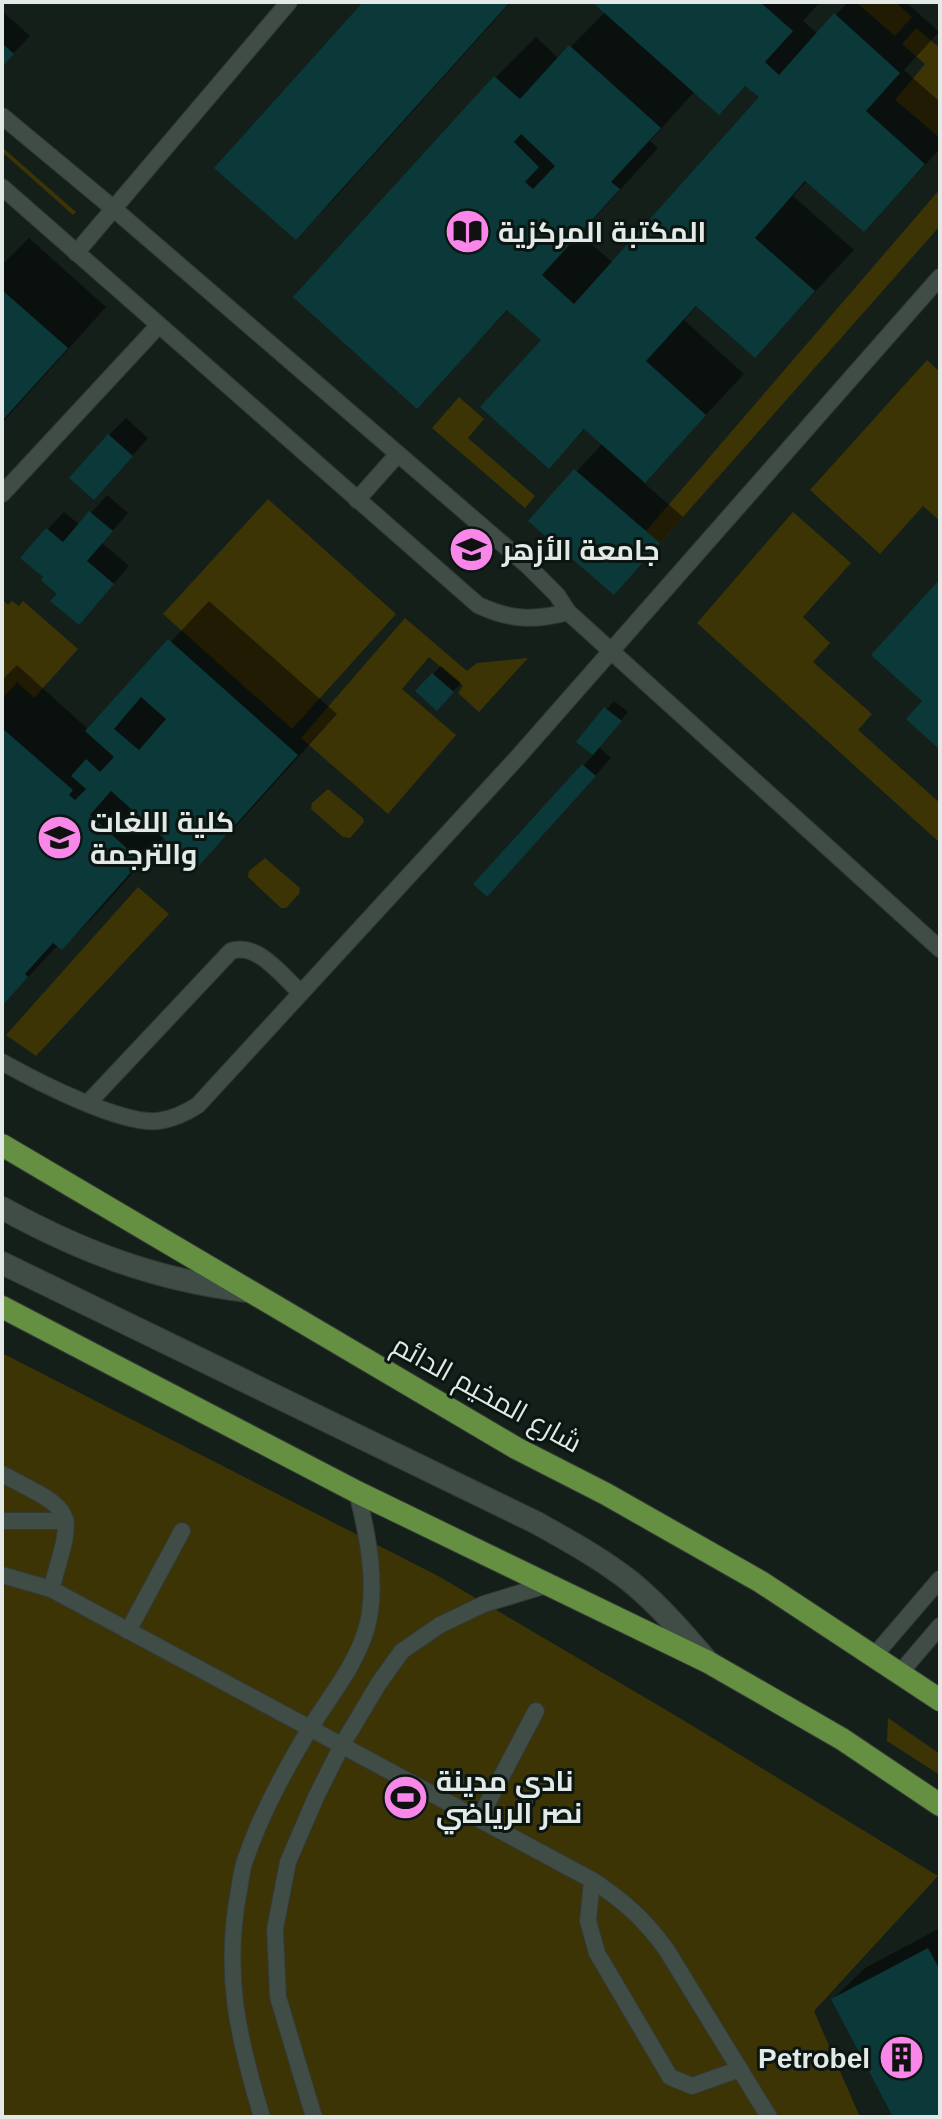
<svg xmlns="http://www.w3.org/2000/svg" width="942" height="2119" font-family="Arial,Cairo,sans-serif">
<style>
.green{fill:#3c3405}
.shadow{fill:#0007;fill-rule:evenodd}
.building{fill:#0b3839;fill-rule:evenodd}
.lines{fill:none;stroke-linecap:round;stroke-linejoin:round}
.service-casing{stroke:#333a36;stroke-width:18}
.secondary-casing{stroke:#333a36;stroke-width:24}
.primary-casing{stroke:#333a36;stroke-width:24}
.service{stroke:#404c46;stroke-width:16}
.secondary{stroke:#404c46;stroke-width:22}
.primary{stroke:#659041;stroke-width:22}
.labels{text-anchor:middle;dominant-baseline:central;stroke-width:6;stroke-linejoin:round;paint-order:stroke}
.poi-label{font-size:28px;font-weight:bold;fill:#e2e9e6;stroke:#0b1511;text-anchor:start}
.street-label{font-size:28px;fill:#e2e9e6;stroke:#0b1511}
</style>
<rect width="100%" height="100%" fill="#141f1a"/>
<g class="green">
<path d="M856,2H895L912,17L895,36Z"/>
<path d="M916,28L940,48V138L895,100L925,64L902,44Z"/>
<path d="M2,147L76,212L73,215L2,152Z"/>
<path d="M940,189V226L660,543L646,531Z"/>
<path d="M927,360L940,372V521L923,506L880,554L810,490Z"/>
<path d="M459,397L484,419L468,438L535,496L525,508L432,428Z"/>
<path d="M268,499L396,614L292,729L163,614Z"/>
<path d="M793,512L851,563L803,617L830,643L813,662L872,714L858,730L940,803V843L697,623Z"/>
<path d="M4,601L8,605L12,601L19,606L23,601L78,649L34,698L17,682L2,699V604Z"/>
<path d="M405,618L467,671L477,663L528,658L479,712L458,693L463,686L429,657L402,689L456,735L388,814L301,738Z"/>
<path d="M328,789L363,818L364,822L350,838L343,837L311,809L312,803Z"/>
<path d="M265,858L300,888L299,894L286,908H281L248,877L249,871Z"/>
<path d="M138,887L169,914L36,1056L6,1035Z"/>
<path d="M2,1353L440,1577L678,1717L938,1876L814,2011L860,2117H2Z"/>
<path d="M888,1718L940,1754V1775L887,1741Z"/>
</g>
<g class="shadow">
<path d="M366,2H511L335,198L296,238Z"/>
<path d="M595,2H820L803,21L818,34L848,2H906L939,32L904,70L940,102V149L864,230L808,180L793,196L854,250L755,356L698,305L684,320L744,374L643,482L683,517L638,567L531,521L603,443L586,428L549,466L544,340L509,309L417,406L296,297L496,77L536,37L559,59L606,11ZM747,84L762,97L613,263L580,234L658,148L650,141L695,91Z"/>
<path d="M2,11L30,36L2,65Z"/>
<path d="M29,238L106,307L2,423V265Z"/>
<path d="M126,418L148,438L111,480L109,435Z"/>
<path d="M107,495L128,513L102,543L129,566L95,606L59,593L48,529L64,512L80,525Z"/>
<path d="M209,601L337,714L237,825L197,865L165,836L102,908L62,948L58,945L2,1005V680L17,665L89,730Z"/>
<path d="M441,666L461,683L445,700L433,674Z"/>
<path d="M614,701L628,712L599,747L611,758L504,877L476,884L594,754L579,741Z"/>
<path d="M940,1928V2117H896L833,1999L865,1968Z"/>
</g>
<g class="building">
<path d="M363,2H510L296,240L214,168Z"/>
<path d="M592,2H760L793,31L765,62L779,75L834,13L900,73L866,111L925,164L864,232L805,181L755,238L815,291L755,358L696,306L646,361L706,415L645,483L584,429L549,469L480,407L541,340L507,310L417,409L293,297L494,76L520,99L569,45L661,128L611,182L620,189L542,275L574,304L759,97L745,86L719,115ZM521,134L555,166L533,189L525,182L539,167L514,142Z"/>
<path d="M2,43L14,54L2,67Z"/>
<path d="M2,290L68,348L2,421Z"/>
<path d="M108,434L133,456L94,500L69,478Z"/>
<path d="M574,469L660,543L614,595L528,521Z"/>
<path d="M89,511L113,531L87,561L114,584L79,625L50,601L57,594L41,580L43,577L20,558L46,528L63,542Z"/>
<path d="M940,579V750L906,719L922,701L871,655Z"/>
<path d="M168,639L298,755L197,868L111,791L90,815L141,861L62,950L53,943L25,974L28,977L2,1006V728L73,790L69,795L75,800L86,789L71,776L86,759L100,772L114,757L85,731ZM141,697L166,719L139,750L114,729Z"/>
<path d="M432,673L454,692L437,711L415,691Z"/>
<path d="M604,707L622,721L593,755L576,742Z"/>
<path d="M582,764L596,776L487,897L473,884Z"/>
<path d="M928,1948L940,1970V2117H893L831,1999Z"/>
</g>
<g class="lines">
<defs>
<g id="service">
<path d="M2,116L114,209L528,566L557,595L568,612L940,949"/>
<path d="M2,187L478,605C510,620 534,621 568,612"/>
<path d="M76,253L289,2"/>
<path d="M2,494L159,325"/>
<path d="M357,500L397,455"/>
<path d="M2,1062C36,1081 121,1125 158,1121C174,1119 186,1113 198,1105L517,758L940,277"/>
<path d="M88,1103L231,951C258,942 282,976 301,993"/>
<path d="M2,1474C77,1513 75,1507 51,1589"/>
<path d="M2,1521H66"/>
<path d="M2,1575L51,1589L592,1880C624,1901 644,1919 666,1949L769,2117"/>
<path d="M128,1631L182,1531"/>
<path d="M874,1656L940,1579"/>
<path d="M900,1673L940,1626"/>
<path d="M479,1819L536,1711"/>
<path d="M592,1880L588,1921L597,1953L670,2077L692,2086L740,2069"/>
<path d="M262,2117C238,2038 223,1973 239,1890C241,1879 242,1866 247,1855C263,1809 287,1766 312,1725C331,1695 356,1664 366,1630C379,1588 367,1532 357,1492"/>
<path d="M314,2117L278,1997L275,1929L288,1862L316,1797L342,1745L379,1683L402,1651L440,1625L484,1604L550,1584"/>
</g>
<g id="secondary">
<path d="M2,1208C82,1252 156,1280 247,1291"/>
<path d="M2,1263L537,1523C569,1541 602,1559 631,1582C660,1606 684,1634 708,1662"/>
</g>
<g id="primary">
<path d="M2,1145L516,1448L606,1494L761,1582L940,1700"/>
<path d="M2,1307L357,1492L708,1662L842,1739L940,1805"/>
</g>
</defs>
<use href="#service" class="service-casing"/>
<use href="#secondary" class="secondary-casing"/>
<use href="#primary" class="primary-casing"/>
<use href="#service" class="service"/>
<use href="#secondary" class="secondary"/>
<use href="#primary" class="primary"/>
</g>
<defs>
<symbol id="library-disc" viewBox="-11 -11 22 22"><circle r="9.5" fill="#f987e9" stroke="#0b1511"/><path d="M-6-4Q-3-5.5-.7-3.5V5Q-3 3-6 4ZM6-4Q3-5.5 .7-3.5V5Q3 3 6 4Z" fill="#111"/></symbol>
<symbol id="university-disc" viewBox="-11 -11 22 22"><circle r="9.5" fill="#f987e9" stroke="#0b1511"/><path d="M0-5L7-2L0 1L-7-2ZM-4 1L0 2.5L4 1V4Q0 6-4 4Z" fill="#111"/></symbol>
<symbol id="stadium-disc" viewBox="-11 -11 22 22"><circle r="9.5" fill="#f987e9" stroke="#0b1511"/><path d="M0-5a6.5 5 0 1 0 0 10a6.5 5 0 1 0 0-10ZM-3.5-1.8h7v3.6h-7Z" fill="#111"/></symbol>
<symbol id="building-disc" viewBox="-11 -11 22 22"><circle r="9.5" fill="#f987e9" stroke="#0b1511"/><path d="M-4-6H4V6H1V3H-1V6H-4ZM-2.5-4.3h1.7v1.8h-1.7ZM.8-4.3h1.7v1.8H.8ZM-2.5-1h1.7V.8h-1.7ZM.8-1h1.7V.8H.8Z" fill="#111"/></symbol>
</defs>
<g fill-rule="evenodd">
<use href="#library-disc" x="442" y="206" width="51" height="51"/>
<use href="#university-disc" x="446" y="524" width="51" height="51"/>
<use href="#university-disc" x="34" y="812" width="51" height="51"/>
<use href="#stadium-disc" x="380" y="1772" width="51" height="51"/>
<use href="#building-disc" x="876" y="2032" width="51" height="51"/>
</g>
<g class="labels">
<g class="poi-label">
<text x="498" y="232">المكتبة المركزية</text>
<text x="502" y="550">جامعة الأزهر</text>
<text x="90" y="822">كلية اللغات<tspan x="90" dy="32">والترجمة</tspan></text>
<text x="436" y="1781">نادي مدينة<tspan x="436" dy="32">نصر الرياضي</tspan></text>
<text x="870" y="2058" text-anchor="end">Petrobel</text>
</g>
<g class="street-label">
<text transform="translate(487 1394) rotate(29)">شارع المخيم الدائم</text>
</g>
</g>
<rect width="942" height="2119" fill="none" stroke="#e2e9e6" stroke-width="8"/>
</svg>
